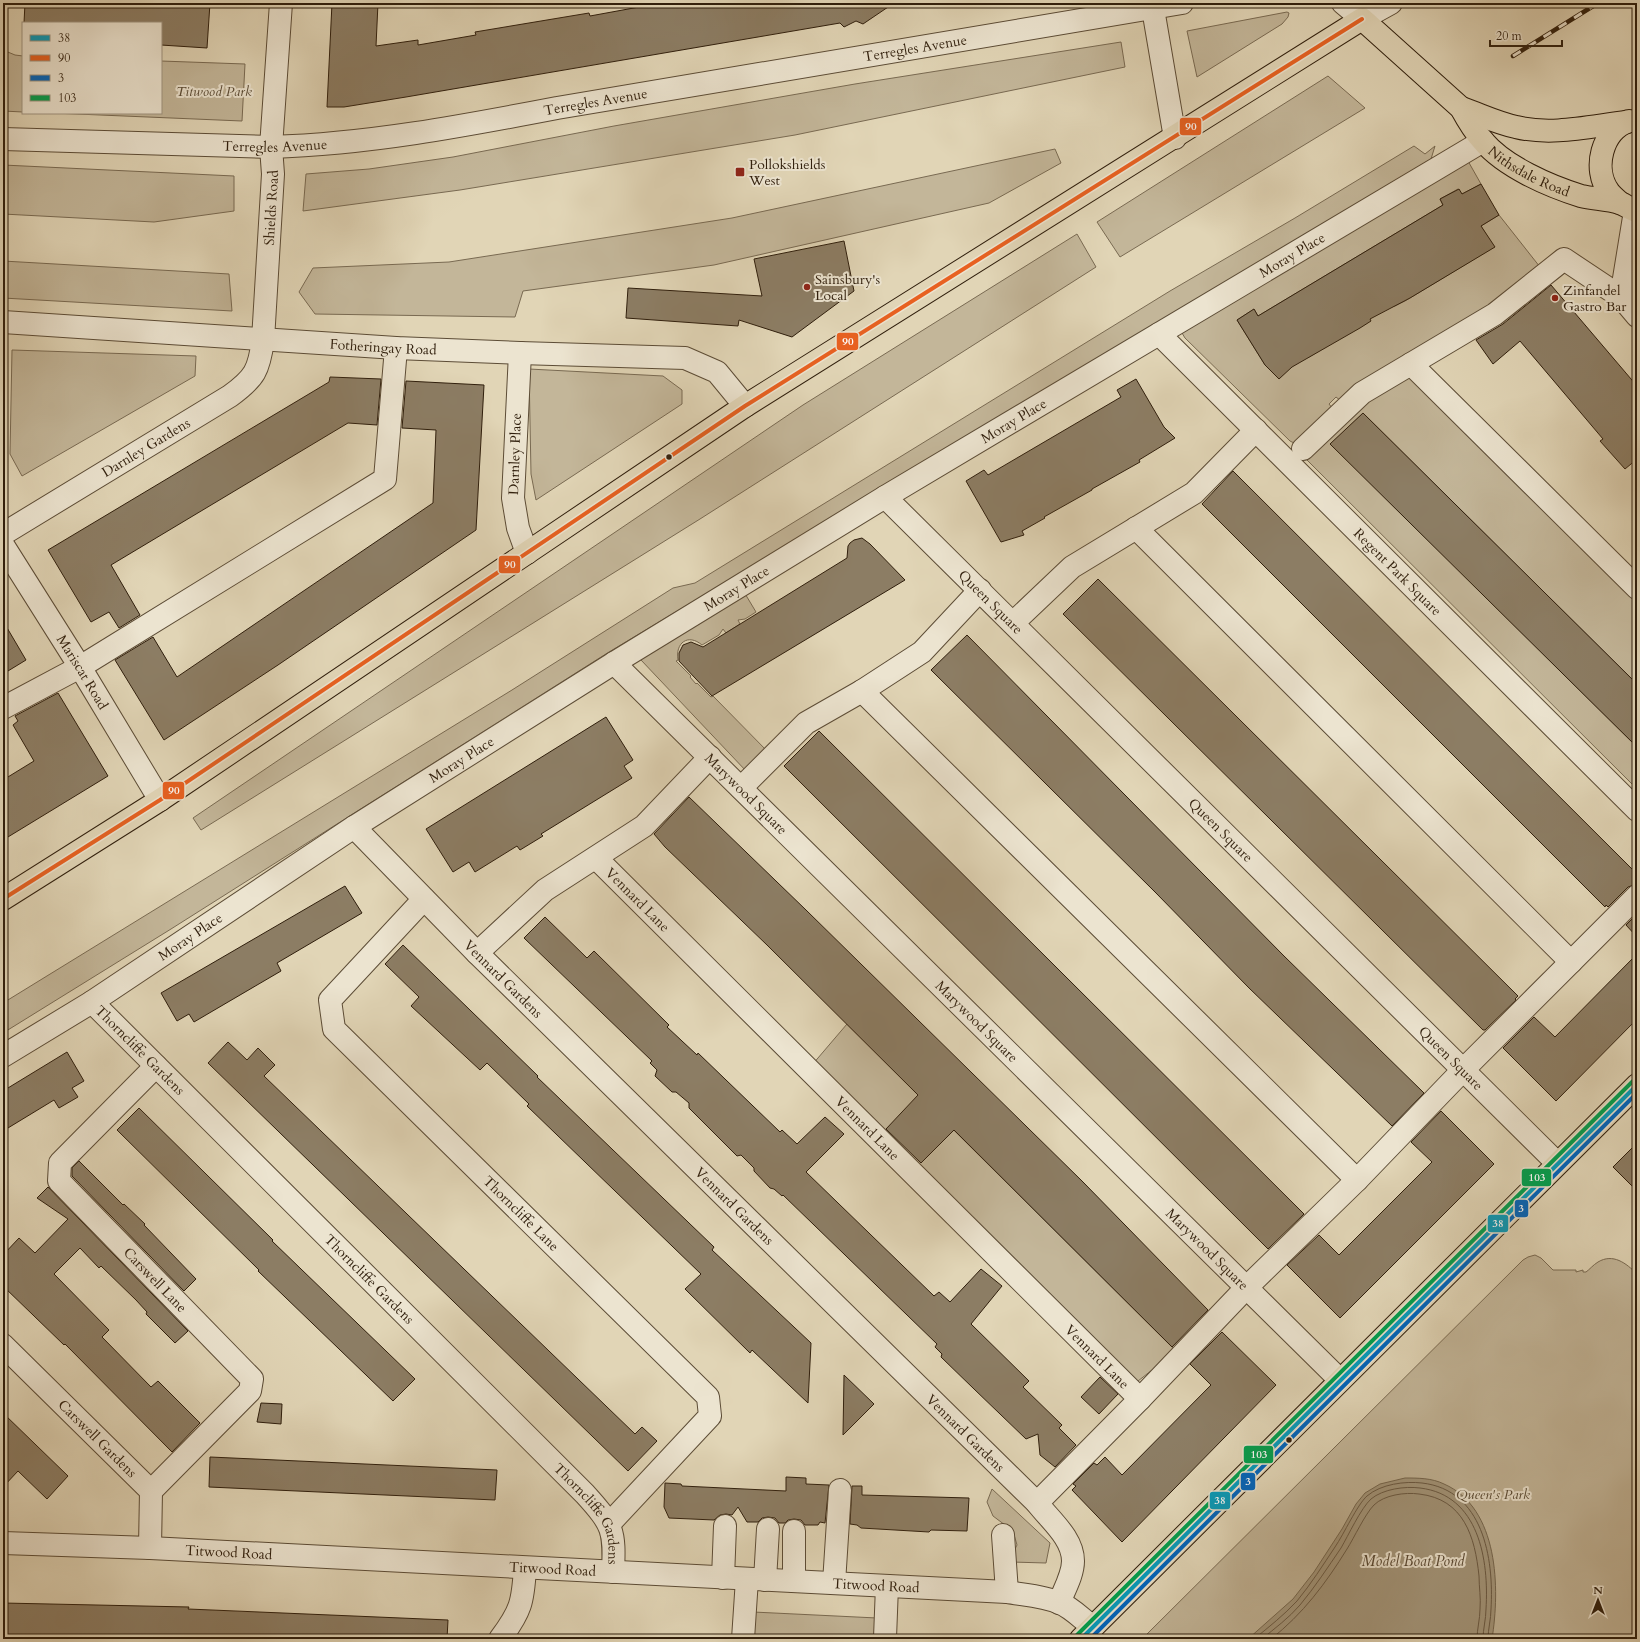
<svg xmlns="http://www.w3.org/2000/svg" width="1640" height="1642" font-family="Cardo,serif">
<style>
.green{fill:#c3b699;stroke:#796a52}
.water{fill:#a4977c;stroke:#75674f}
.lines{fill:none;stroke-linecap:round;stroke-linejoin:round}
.shore{stroke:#6a5a44;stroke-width:1}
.building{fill:#8c7d64;stroke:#2f1e0c}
.minor-casing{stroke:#5c4c36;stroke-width:24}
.major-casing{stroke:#2f1e0c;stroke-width:24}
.minor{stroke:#ece4d0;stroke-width:22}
.major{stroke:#e1d5b6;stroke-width:22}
.rail-casing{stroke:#2f1e0c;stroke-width:4.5}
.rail{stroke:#ece4d0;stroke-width:3;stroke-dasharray:9;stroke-linecap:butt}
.bus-1-casing{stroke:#ece4d0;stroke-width:7}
.bus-2-casing{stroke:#ece4d0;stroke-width:7}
.bus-3-casing{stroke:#ece4d0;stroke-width:7}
.bus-4-casing{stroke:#ece4d0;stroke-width:7}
.bus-1{stroke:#059bbb;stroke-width:4}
.bus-2{stroke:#e86121;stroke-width:4}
.bus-3{stroke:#0065bd;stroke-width:4}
.bus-4{stroke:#029f4e;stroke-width:4}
.poi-dot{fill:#8f2418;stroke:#ece4d0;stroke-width:1.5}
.bus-dot{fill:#2f1e0c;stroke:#ece4d0;stroke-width:1.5}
.labels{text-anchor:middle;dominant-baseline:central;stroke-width:4;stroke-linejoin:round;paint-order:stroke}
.street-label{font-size:14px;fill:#2f1e0c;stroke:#ece4d0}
.park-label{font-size:14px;font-style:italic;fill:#5b4c36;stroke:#ece4d0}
.poi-label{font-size:14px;fill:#2f1e0c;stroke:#ece4d0;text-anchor:start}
.water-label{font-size:15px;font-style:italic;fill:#584833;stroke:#ece4d0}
.line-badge{stroke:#ece4d0;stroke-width:1.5}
.badge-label{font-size:11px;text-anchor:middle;font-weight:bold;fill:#fff}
</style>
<rect width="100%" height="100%" fill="#e1d5b6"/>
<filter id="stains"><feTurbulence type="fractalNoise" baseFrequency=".005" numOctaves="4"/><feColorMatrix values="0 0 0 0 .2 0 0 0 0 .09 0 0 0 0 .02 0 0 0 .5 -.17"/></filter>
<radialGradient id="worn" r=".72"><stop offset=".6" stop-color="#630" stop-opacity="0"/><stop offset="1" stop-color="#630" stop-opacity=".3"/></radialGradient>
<g class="green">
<path d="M1287,12L1289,13L1288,17L1282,24L1197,77L1187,31Z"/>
<path d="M1121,42L1125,67L795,135L460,190L303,211L306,174L369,169L453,157L614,126L855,84Z"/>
<path d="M3,50L15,55L23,56V112L3,111Z"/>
<path d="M161,61L245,64L242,121L53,113H161Z"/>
<path d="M1328,76L1365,108L1120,257L1097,222Z"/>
<path d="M1414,146L1425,154L1435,146L1431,159L609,652L171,929L3,1033V1003L512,690L673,588L695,583L1170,291L1295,218Z"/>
<path d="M1055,149L1061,163L989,203L714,265L523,291L515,317L315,314L299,292L313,268L449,262L732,218Z"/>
<path d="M1468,161L1481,184L1462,194L1458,189L1440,199L1443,205L1258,316L1254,309L1237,320L1265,365L1279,379L1305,350L1309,357L1327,346L1366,313L1395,306L1405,301L1494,247L1481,226L1499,215L1540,267L1488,309L1341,401L1336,397L1329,404L1333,409L1296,444L1290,441L1185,338L1182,333Z"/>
<path d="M3,165L234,176V211L154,222L3,214Z"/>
<path d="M1077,234L1096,267L700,519L201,830L193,818L803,405Z"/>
<path d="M3,261L229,274L232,311L3,298Z"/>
<path d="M12,350L196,356L195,376L22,476L10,454Z"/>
<path d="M529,369L663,376L682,390V404L536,500L531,474Z"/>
<path d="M1410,373L1637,598V684L1363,413L1331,444L1637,747V789L1305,458L1368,398Z"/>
<path d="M744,592L756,612L745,619L738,620L740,624L726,633L723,629L719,635L702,645C688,633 675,643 678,660L676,661L691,676L690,677L696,684L697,683L711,697L713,696L768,752L747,772L641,660V657Z"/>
<path d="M847,1024L1176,1351L1133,1385L812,1065Z"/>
<path d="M1535,1255L1541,1258L1553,1270H1576V1272L1583,1270V1272H1586C1589,1270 1593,1265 1598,1262C1613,1253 1626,1263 1637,1274V1639H1142L1523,1260L1528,1257Z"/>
<path d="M992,1489L1050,1543L1046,1563L1011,1562L1010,1559L1017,1545L1013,1531L993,1516L987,1502Z"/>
<path d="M753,1612L877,1618L876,1639H794L770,1637L769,1639L758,1638L753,1636Z"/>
</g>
<path class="water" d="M1405,1478C1418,1478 1432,1478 1444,1484C1499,1508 1500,1589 1492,1639H1248L1293,1599L1314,1572L1342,1529L1356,1504L1365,1493L1380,1484Z"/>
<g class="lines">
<g class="shore">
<path d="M1254,1639C1269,1627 1284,1615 1297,1601C1311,1584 1323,1565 1335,1547C1344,1534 1357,1505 1367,1496C1381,1484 1405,1481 1422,1483C1483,1490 1494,1558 1491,1609C1491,1619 1488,1629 1488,1639"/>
<path d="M1262,1639C1275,1628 1289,1618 1300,1605C1315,1587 1328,1567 1341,1548C1348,1536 1361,1508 1371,1499C1383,1489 1405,1486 1420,1488C1479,1495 1489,1560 1486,1609C1486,1619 1483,1629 1483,1639"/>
<path d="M1271,1639C1303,1614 1326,1583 1347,1549C1354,1538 1365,1514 1374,1505C1384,1495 1405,1492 1419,1494C1464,1499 1475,1537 1479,1576C1479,1587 1481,1598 1480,1609C1480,1619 1477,1629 1477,1639"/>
</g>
</g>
<g class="building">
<path d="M25,3H83L174,7L175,3H210L207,48L161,45V23H24Z"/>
<path d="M332,3H378L376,46L418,40V45L476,35L475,32L589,13L590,16L650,5V3H894L863,24L856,21L844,27L840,23L406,97L344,107H327Z"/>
<path d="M1481,184L1499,215L1481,226L1495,247L1410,298L1370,319L1371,321L1360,328L1292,367L1279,379L1265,365L1237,320L1254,309L1258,316L1443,205L1440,199L1459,189L1462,194Z"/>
<path d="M844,241L854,291L792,337L739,320L738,326L626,318L628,288L762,296L754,259Z"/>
<path d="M1551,285L1637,386V459L1625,469L1600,441L1603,439L1520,341L1493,364L1476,340L1503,324Z"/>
<path d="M330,377L381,379L377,425L348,423L111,565L140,615L119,628L109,612L91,622L48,550L329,382Z"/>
<path d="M1136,379L1164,427L1175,438L1139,460L1140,462L1092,489V490L1044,517L1045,518L1022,531L1024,535L1001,542L966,481L984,470L988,475L1121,397L1117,390Z"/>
<path d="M406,381L484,385L476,530L278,665L164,740L115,660L153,637L177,677L433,503L436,430L402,428Z"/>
<path d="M1363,413L1637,684V747L1330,444Z"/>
<path d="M1233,471L1637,874V884L1628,887L1608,907L1606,905L1605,907L1202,504Z"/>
<path d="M862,538L870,544L905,580L712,696L679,661V653L683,645L691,642L703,647L847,558L848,546L850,543L854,540Z"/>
<path d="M1098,579L1518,996L1515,999L1516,1000L1485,1030H1483L1063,614Z"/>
<path d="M3,621L26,660L3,674Z"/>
<path d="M967,635L1284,956L1424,1093L1392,1126L1249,988L1155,892L931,670Z"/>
<path d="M58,693L108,776L3,840V780L34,761L13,725L18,721L15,716Z"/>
<path d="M606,717L633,760L624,766L632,778L541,834L543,836L520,850L517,846L475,872L469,862L453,872L426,829Z"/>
<path d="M819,731L1304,1214L1268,1249L784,766Z"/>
<path d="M689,797L806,910L1083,1182L1208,1310L1172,1347L954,1130L921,1163L886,1129L918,1095L767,945L665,847L654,834Z"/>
<path d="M345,886L362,913L277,963L281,971L211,1012L194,1022L189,1014L177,1021L161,993Z"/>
<path d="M1637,914V937L1626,925Z"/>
<path d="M545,917L587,958L594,951L669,1025L667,1027L697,1055L698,1053L780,1132L782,1130L797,1144L825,1117L844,1134L806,1172L934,1296L939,1292L950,1302L981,1269L1002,1286L971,1324L1029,1381L1023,1387L1062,1425L1059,1428L1076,1445L1055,1467L1040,1455L1038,1434L1026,1439L974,1389L941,1357L942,1354L935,1347L937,1344L783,1195L782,1196L774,1189L770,1188L754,1171V1168L741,1155L737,1156L689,1108V1103L676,1092H672L655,1076L657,1070L650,1063L652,1061L524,938Z"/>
<path d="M403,945L538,1076L537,1077L714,1247L712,1250L811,1343L808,1403L752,1350L750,1353L685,1289L701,1274L527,1106L529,1104L487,1063L480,1070L411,1006L419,997L385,964Z"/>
<path d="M1637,954V1019L1556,1101L1503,1048L1534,1017L1555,1037Z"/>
<path d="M228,1042L247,1060L258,1048L275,1065L264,1076L635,1434L642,1427L657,1441L628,1471L208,1063Z"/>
<path d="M67,1052L84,1081L72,1088L78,1097L59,1108L54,1100L3,1131V1091Z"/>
<path d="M139,1108L273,1240L272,1241L415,1379L393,1401L258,1271L259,1270L117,1130Z"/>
<path d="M1441,1111L1494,1164L1340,1318L1287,1265L1319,1235L1339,1255L1432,1162L1411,1142Z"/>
<path d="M1637,1143V1191L1613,1167Z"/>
<path d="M79,1161L123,1205L124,1204L145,1224L144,1225L196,1279L184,1291L72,1176V1168Z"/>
<path d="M48,1187L188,1331L175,1343L146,1314L147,1312L136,1300L101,1266L99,1268L80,1248L54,1274L109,1330L102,1337L151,1387L158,1381L200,1423L172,1452L65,1344L64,1345L3,1286V1255L19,1238L35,1253L68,1219L37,1198Z"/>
<path d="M1222,1332L1276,1385L1122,1542L1072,1490L1076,1486L1073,1484L1094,1463L1097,1465L1105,1457L1122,1475L1211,1385L1190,1364Z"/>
<path d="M844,1375L874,1404L843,1435Z"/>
<path d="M1100,1377L1118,1394L1099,1414L1081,1397Z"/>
<path d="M261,1403L282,1404L281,1424L257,1422Z"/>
<path d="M3,1413L68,1476L47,1499L18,1471L3,1487Z"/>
<path d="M210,1457L497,1470L495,1500L209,1487Z"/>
<path d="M786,1477L806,1478V1484L829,1485L825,1523L820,1522L818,1525H805L801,1520L794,1519L788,1520L785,1523H779L775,1518L768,1517L762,1518L758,1522H747L738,1507L732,1515L726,1514L720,1515L714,1520L669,1518L664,1507L665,1483L681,1484L682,1486L786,1491Z"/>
<path d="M852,1486H862V1495L969,1498L967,1531L931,1530L929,1532L861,1528L857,1525L850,1524Z"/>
<path d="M3,1603L189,1607L188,1609L448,1620L447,1639H201L122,1636V1638L44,1635V1639H3Z"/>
</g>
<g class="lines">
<defs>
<g id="minor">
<path d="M1152,3L1175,138"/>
<path d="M1343,3L1362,19L1391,3"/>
<path id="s1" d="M3,139L271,147C368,144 463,126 557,108L1182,3"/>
<path d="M1621,297L1635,211"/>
<path id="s2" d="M3,322L396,348L520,353L685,358L717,372L745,406"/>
<path id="s3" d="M1159,334L1637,810"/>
<path d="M520,353L513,498L518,528L527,553"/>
<path d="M1411,364L1637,588"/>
<path d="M1303,449L1362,393L1495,314L1564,259L1621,297L1637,316"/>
<path id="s4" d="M885,497L1557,1163"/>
<path d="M1136,528L1571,962"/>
<path id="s5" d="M3,534L230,396C255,378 259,370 263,340L273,174L271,147L281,3"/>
<path id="s6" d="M3,545L80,667L160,800"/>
<path d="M1013,623L1072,567L1194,493L1256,430"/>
<path id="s7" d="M614,663L1340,1380"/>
<path d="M862,691L1357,1180"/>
<path d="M3,708L80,667L385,479L396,348"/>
<path d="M741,788L806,723L862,691L922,652L980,590"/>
<path id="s8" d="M354,827L477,953L1037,1503C1050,1520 1073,1538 1073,1561C1073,1575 1064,1590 1059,1603"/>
<path id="s9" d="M596,858L1140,1399"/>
<path id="s10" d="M424,899L330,1000L334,1029L708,1397L710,1416L609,1524"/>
<path d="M477,953L545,890L644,826L710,757"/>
<path id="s11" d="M92,1002L585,1494C613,1525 615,1530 613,1572"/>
<path id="s12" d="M3,1056L92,1002L354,827L614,663L885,497L1483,141"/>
<path id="s13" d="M3,1345L151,1491L150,1548"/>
<path d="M151,1491L250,1391L252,1379L59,1181L60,1163L156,1066"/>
<path d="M1037,1503L1140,1399L1247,1287L1357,1180L1463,1070L1637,896"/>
<path d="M1003,1535L1007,1592"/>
<path id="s14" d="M3,1543L150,1548L1007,1592C1024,1595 1044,1596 1060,1603C1072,1608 1082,1619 1093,1627"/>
<path d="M723,1578L725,1526"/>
<path d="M765,1580L768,1529"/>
<path d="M794,1581V1531"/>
<path d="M834,1583L840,1490"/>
<path d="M885,1638L887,1586"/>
<path d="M500,1639C521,1611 523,1602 525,1568"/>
<path d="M743,1639L747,1579"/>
</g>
<g id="major">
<path d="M1461,108C1479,114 1497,123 1516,127C1552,136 1591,126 1627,122"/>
<path d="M1620,203C1616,199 1612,196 1609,192C1592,169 1602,130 1629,121"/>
<path id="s15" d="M3,899L160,800L745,406L1362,19L1461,108C1467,119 1474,131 1483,141C1505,167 1549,186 1581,196C1594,199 1608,199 1620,203C1626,205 1631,210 1637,211"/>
<path d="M1081,1639L1637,1085"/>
</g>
</defs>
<use href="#minor" class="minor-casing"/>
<use href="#major" class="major-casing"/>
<use href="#minor" class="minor"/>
<use href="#major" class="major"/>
<defs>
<path id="rail" d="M1513,56L1598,3"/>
</defs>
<use href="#rail" class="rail-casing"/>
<use href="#rail" class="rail"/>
<defs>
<path id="bus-1" d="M1081,1639L1637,1085"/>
<path id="bus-2" d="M3,899L160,800L745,406L1362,19"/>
<path id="bus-3" d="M1090,1639L1637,1093"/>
<path id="bus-4" d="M1077,1635L1633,1081"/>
</defs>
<use href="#bus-1" class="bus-1-casing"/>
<use href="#bus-2" class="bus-2-casing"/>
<use href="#bus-3" class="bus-3-casing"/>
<use href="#bus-4" class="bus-4-casing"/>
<use href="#bus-1" class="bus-1"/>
<use href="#bus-2" class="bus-2"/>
<use href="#bus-3" class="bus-3"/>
<use href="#bus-4" class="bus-4"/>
</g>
<g class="poi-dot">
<rect x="735" y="167" width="10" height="10" rx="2"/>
<circle cx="807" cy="287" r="4"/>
<circle cx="1555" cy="298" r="4"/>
</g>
<g class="bus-dot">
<circle cx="669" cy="457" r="3.5"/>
<circle cx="1289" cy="1440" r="3.5"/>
</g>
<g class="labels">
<g class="street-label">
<text stroke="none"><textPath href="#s1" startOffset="920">Terregles Avenue</textPath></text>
<text stroke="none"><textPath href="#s1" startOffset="596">Terregles Avenue</textPath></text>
<text stroke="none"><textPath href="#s1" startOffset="272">Terregles Avenue</textPath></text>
<text stroke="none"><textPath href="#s15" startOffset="1848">Nithsdale Road</textPath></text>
<text stroke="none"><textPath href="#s5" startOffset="466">Shields Road</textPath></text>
<text stroke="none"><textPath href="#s12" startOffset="1518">Moray Place</textPath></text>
<text stroke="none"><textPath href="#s2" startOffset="381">Fotheringay Road</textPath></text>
<text stroke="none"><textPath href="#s12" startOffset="1194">Moray Place</textPath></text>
<text stroke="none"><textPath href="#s5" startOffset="167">Darnley Gardens</textPath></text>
<text transform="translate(515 454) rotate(-88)">Darnley Place</text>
<text stroke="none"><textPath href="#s3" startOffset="337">Regent Park Square</textPath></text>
<text stroke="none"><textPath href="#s12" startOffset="870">Moray Place</textPath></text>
<text stroke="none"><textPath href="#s4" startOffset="149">Queen Square</textPath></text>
<text stroke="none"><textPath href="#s6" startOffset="150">Mariscat Road</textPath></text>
<text stroke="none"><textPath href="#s12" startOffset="546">Moray Place</textPath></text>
<text stroke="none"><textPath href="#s7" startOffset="186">Marywood Square</textPath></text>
<text stroke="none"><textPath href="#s4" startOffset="473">Queen Square</textPath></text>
<text stroke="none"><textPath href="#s9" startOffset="59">Vennard Lane</textPath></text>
<text stroke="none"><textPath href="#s12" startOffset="222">Moray Place</textPath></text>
<text stroke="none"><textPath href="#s8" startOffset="213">Vennard Gardens</textPath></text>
<text stroke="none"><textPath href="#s7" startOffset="510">Marywood Square</textPath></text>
<text stroke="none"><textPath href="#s11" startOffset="68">Thorncliffe Gardens</textPath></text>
<text stroke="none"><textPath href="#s4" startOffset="797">Queen Square</textPath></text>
<text stroke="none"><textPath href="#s9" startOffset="383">Vennard Lane</textPath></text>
<text stroke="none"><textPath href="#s8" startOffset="537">Vennard Gardens</textPath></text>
<text stroke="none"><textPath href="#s10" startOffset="430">Thorncliffe Lane</textPath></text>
<text stroke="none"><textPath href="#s7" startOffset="834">Marywood Square</textPath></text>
<text stroke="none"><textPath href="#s11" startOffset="392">Thorncliffe Gardens</textPath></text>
<text transform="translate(155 1280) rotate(46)">Carswell Lane</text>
<text stroke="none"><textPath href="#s9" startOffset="707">Vennard Lane</textPath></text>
<text stroke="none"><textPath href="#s8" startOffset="861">Vennard Gardens</textPath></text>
<text stroke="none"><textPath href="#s13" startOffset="133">Carswell Gardens</textPath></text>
<text stroke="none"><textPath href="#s11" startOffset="716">Thorncliffe Gardens</textPath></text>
<text stroke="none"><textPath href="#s14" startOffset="226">Titwood Road</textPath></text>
<text stroke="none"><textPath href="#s14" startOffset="550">Titwood Road</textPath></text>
<text stroke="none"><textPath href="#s14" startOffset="874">Titwood Road</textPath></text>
</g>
<g class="park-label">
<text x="214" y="91">Titwood Park</text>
<text x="1493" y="1494">Queen's Park</text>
</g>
<g class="poi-label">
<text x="749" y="164">Pollokshields<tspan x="749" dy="16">West</tspan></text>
<text x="815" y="279">Sainsbury's<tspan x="815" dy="16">Local</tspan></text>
<text x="1563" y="290">Zinfandel<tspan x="1563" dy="16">Gastro Bar</tspan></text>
</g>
<g class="water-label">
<text x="1413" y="1561">Model Boat Pond</text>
</g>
</g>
<g class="line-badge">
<rect x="1179" y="117" width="23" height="19" rx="4" fill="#e86121"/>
<rect x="836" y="332" width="23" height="19" rx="4" fill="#e86121"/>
<rect x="498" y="555" width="23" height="19" rx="4" fill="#e86121"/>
<rect x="162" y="781" width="23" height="19" rx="4" fill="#e86121"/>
<rect x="1521" y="1168" width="31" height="19" rx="4" fill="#029f4e"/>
<rect x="1514" y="1199" width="15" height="19" rx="4" fill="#0065bd"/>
<rect x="1487" y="1214" width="22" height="19" rx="4" fill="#059bbb"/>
<rect x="1243" y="1445" width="31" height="19" rx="4" fill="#029f4e"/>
<rect x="1240" y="1472" width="16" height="19" rx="4" fill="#0065bd"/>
<rect x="1209" y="1491" width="22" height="19" rx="4" fill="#059bbb"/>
</g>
<g class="badge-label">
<text x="1191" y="130">90</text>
<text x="848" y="345">90</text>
<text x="510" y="568">90</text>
<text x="174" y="794">90</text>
<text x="1537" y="1181">103</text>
<text x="1521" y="1212">3</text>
<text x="1498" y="1227">38</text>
<text x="1259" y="1458">103</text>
<text x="1248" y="1485">3</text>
<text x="1220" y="1504">38</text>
</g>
<rect width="1640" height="1642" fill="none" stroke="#e1d5b6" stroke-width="16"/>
<rect x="4" y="4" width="1632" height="1634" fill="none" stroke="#2f1e0c" stroke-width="2"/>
<rect x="8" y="8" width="1624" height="1626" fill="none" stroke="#2f1e0c"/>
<rect x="22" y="22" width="140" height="92" fill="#ece4d0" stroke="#a09582"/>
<rect x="30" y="35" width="20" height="6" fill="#059bbb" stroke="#a09582"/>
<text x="58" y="42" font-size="12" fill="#2f1e0c">38</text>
<rect x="30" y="55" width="20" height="6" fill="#e86121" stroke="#a09582"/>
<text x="58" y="62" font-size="12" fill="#2f1e0c">90</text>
<rect x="30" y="75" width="20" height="6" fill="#0065bd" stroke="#a09582"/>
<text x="58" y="82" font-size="12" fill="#2f1e0c">3</text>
<rect x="30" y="95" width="20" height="6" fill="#029f4e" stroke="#a09582"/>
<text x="58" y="102" font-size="12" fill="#2f1e0c">103</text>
<g transform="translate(1598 1600)" stroke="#ece4d0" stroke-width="3" paint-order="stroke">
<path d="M0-3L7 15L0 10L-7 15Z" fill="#2f1e0c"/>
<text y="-6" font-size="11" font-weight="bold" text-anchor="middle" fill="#2f1e0c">N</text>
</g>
<path d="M1490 40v6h72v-6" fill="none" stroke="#2f1e0c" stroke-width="2"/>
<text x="1496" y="40" font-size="12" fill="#2f1e0c" stroke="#ece4d0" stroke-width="3" paint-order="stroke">20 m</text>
<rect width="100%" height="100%" filter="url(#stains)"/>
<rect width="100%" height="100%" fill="url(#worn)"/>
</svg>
